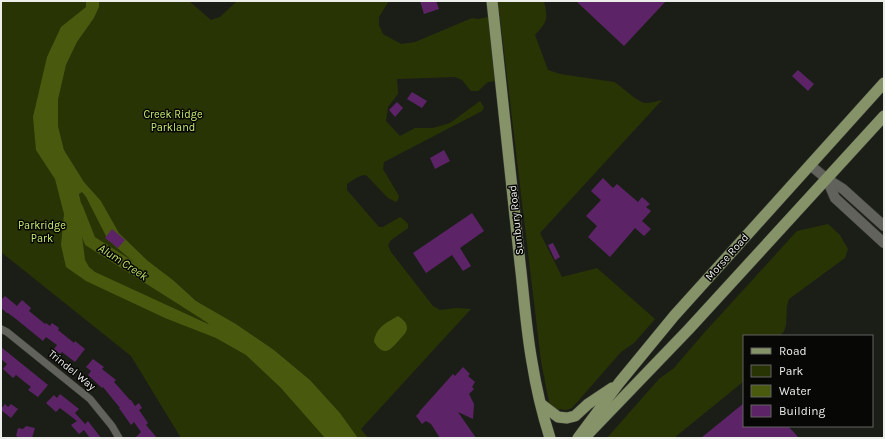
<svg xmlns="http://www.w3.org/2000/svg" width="885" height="439" font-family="Karla,sans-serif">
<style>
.green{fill:#293405}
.water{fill:#495a0e;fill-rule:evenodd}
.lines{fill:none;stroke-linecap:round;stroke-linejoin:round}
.river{stroke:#495a0e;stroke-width:12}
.building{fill:#5c2467}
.minor-casing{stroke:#393b36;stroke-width:8}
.secondary-casing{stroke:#393b36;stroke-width:11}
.primary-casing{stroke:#393b36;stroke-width:12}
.minor{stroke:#60625b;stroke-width:7}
.secondary{stroke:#60625b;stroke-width:10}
.primary{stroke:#869368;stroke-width:11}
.labels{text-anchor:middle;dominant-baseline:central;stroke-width:3;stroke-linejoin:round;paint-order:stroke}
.park-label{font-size:11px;fill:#caec71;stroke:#070705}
.street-label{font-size:11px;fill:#eceee9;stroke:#070705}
.water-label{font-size:12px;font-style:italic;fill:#c0e166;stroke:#070705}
</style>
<rect width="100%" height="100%" fill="#1b1e17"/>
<g class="green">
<path d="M1,1H91L37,105L83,211L79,194L82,191L117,248L130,259L209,316L339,438H181L131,356L1,252Z"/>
<path d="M99,1H189L211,20L220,17L237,1H389L379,17V25L383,34L401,44L415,42L472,18L478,19L488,17L495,81L488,82L478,91H471L462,80L455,77L397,79L398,94L388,107L386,121L400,136L415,128H433L450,123L480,101L484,107L482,111L384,162L383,169L399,196L398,200L396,202L388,198L366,175C359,175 353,180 347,184V190L379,227H383L400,217L403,219L408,224V228L390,241L388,245L391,252L433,306L440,310L456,308L471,309L361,429L368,438H358L340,413L310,380L274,350L236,324L196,301L173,280L148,261L119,233L101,201L84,182L64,150L58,126V100L66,65L77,42L94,18L99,7Z"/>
<path d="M498,1H544C548,20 548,20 535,35L548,70L560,74L614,82C623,87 636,102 646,103C651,103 657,101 662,100L540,233L562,277L597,268L655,319L634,343L621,352L572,408L566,410L560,409L557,412L552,408L549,402L541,361Z"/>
<path d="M828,224L840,235L848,249L845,258L789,299L787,306L786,325L784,331L780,336H744V381L674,438H607L659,379L674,368L704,333L797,231Z"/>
</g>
<g class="water">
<path d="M86,1H99V7L94,18L77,42L66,65L58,100V126L64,150L84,182L101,201L119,233L148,261L173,280L196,301L236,324L274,350L310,380L340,413L358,438H325L281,388L246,355L216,338L165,318L86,281L66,267L61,245L64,214L55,179L36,150L33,117L47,57L61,27L86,7ZM82,192L86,197L106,236L117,248L130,259L209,316L211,321L208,324L95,272L89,267L85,260L82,236L83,211L79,194Z"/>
<path d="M398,316C402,319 407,322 407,328C407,332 403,336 400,339C390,350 385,358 374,342C376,327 386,323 398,316Z"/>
</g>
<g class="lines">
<path class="river" d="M77,208L90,241L205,314L223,326"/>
</g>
<g class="building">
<path d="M420,1H436L439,9L424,14Z"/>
<path d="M576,1H666L624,46Z"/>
<path d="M798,70L814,84L808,91L792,76Z"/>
<path d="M412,92L427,101L422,108L407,99Z"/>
<path d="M397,102L403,108L395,117L389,110Z"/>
<path d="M444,150L450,161L435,169L430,158Z"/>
<path d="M603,178L613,188L617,184L638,202L642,197L650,204L646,207L651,211L642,221L651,229L644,236L635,228L610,257L588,237L597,226L586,216L601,200L591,191Z"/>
<path d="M472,213L484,231L460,248L471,266L463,271L452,255L426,273L413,253Z"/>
<path d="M112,229L125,240L118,248L105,238Z"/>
<path d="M553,243L560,257L555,260L548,245Z"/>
<path d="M5,296L17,306L22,300L31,308L29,311L45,324L46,323L50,326L52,323L59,328L58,330L74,343L75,341L85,349L75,362L62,352L60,354L54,349L57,345L46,337L43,341L16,319L8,313H7L1,308V300Z"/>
<path d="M1,347L48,385L38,397L28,390L31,387L16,375L13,378L3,369L7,364L1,359Z"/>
<path d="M93,359L104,367L102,369L116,380L114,382L130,400H131L135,406L139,403L142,408L139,410L148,423L146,425L157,438H135L141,432L134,422L131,425L119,408H120L103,387L102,388L88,375L91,371L86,367Z"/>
<path d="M463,367L470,374L468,376L475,382L472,387L474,389L469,394L474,404L473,419L458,412L476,438H440L431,424L426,421L422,424L416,416L420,412H419L453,374L455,376Z"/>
<path d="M60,394L79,409L75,413L85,424L88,421L101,438H90L84,430L79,434L71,425L77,421L60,408L56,412L46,403L54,395L57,398Z"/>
<path d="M744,403V426H788L799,438H701Z"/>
<path d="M5,404L8,407L11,404L18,409L11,418L1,410V409Z"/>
<path d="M26,426L35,428L32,438H22L16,436L18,428L23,429Z"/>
</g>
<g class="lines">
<defs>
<path id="minor" d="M1,329L7,332L90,399L112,426L119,438"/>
<g id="secondary">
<path d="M810,165L827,179L843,189L884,226"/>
<path d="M827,179L835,198L884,243"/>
</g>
<g id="primary">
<path d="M492,1C502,88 510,176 520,263C524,296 526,329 532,362C536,387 542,413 550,438"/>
<path d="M541,404L558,417L567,418L575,416L588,404L612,388"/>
<path d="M589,433L689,329L884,116"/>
<path d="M578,438L619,383L674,316L884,83"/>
</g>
</defs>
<use href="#minor" class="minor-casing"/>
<use href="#secondary" class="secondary-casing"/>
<use href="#primary" class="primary-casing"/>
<use href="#minor" class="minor"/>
<use href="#secondary" class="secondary"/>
<use href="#primary" class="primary"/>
</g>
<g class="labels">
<g class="park-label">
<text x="173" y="114">Creek Ridge<tspan x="173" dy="13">Parkland</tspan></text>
<text x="42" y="225">Parkridge<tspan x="42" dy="13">Park</tspan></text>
</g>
<g class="street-label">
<text transform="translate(516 220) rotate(-96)">Sunbury Road</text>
<text transform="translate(727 257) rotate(-48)">Morse Road</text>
<text transform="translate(72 370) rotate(39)">Trindel Way</text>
</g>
<g class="water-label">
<text transform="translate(123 262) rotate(33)">Alum Creek</text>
</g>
</g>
<rect width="885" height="439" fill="none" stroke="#eceee9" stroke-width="4"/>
<rect x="743" y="335" width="130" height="92" fill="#070705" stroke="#636360"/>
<rect x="751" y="348" width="20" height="6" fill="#869368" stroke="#636360"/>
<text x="779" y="355" font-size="12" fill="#eceee9">Road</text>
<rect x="751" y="365" width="20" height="12" fill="#293405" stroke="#636360"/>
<text x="779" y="375" font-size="12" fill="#eceee9">Park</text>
<rect x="751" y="385" width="20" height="12" fill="#495a0e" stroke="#636360"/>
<text x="779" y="395" font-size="12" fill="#eceee9">Water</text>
<rect x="751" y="405" width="20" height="12" fill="#5c2467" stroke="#636360"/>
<text x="779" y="415" font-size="12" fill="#eceee9">Building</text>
</svg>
